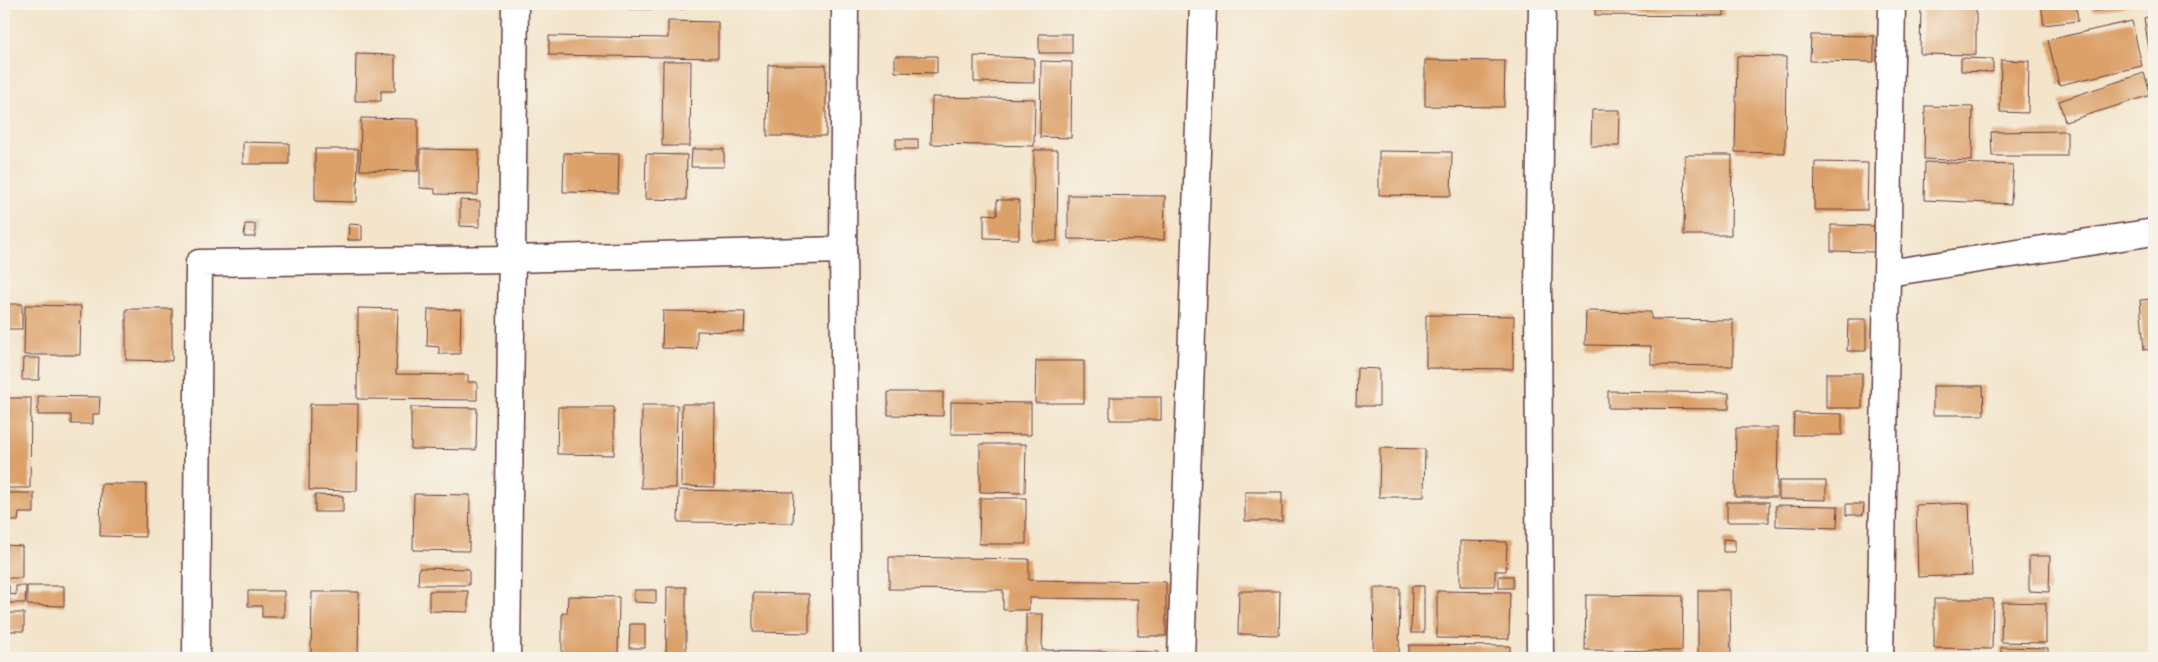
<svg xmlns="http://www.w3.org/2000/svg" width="2158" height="662" font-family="Sriracha,sans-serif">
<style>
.building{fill:#dca069}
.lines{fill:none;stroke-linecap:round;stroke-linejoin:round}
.street-casing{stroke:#633d43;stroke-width:29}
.street{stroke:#fff;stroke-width:26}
</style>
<rect width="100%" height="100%" fill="#f7f3e8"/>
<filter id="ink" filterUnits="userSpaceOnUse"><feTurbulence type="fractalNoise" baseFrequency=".02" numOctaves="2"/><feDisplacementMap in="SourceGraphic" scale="10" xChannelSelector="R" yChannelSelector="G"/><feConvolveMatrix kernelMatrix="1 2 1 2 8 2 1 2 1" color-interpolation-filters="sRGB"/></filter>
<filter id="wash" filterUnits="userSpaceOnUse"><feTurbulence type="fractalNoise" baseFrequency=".0096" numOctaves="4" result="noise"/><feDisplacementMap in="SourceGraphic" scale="20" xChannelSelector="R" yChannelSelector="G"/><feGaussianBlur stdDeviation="1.12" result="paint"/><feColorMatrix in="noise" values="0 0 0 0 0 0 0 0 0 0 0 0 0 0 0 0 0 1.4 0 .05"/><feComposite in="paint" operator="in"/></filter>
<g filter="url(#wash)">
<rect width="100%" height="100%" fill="#f3e4ca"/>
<g id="blocks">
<g class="building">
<rect x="628" y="4" width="57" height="5"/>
<path d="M1595,4H1724V16L1595,15Z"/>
<path d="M1921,4H1976V55L1920,54Z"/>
<path d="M2041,4H2076L2078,21L2044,25Z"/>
<path d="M2092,4H2139V5L2093,11Z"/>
<path d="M2154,16V63H2151L2144,18Z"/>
<path d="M668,21L718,22V58L549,55V36L668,38Z"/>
<path d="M2132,21L2142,66L2059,85L2048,40Z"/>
<rect x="1039" y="34" width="33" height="19"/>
<path d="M1811,35L1874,36V62L1810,61Z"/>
<path d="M356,54L395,55V91H381V101H355Z"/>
<path d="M895,56H937V73L895,72Z"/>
<path d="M974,56L1034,58V83L974,82Z"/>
<path d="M1737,56L1786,57L1785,153L1735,152Z"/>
<path d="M1961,58L1993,59V72L1961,71Z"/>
<path d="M1425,60L1505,61L1504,107L1425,106Z"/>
<path d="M2001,60L2029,61L2028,113L2000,112Z"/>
<path d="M663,61H691L690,146H662Z"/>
<path d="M1041,61L1072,62L1071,138L1040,137Z"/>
<path d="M768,65H826V136H767Z"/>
<path d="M2144,73L2151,95L2065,122L2059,101Z"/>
<path d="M932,97L1035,99L1034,146L931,144Z"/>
<path d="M1925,106L1973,107L1972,161L1924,159Z"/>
<path d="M1592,110H1620L1619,146H1591Z"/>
<path d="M361,118L418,119V171L360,170Z"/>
<path d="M2067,131V156H1992L1991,132Z"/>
<rect x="896" y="139" width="22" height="10"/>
<path d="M243,142L289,143V164H243Z"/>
<path d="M315,149H358L357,202L315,201Z"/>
<path d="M420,149L479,150L478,195L435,194V189L420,188Z"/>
<path d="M692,149H724V167H691Z"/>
<path d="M1034,150H1058L1057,241H1033Z"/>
<path d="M1379,151L1452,152L1451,196L1379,195Z"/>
<path d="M564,153L619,154L618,193L563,192Z"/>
<path d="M646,154L687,155L686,200L645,199Z"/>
<path d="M1685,155H1732L1731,235H1684Z"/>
<path d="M1815,162L1868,163L1867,210H1814Z"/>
<path d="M1925,162L2013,165L2011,204L1924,200Z"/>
<path d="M1068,195L1165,196L1164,240L1068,239Z"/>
<path d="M460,200L480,201V227L460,226Z"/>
<path d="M997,200H1019V239L984,238V214L997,215Z"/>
<path d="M245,224H255V237H244Z"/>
<path d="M349,224L362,225V240H348Z"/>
<path d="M1831,225L1874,226V252L1831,251Z"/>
<path d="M2154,299V349L2144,350L2140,300Z"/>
<rect x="4" y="304" width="18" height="25"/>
<path d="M25,305L81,306L80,355H24Z"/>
<path d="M358,308L398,309L396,374L468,375V382H477V400L357,399Z"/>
<path d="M126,309H172V361L126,360Z"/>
<path d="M428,309L461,310L460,354H439V347L427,346Z"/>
<path d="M663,311L745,312L744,332L697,331V349L662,348Z"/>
<path d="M1586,311L1651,312V319L1733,320V366L1651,365V346L1585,345Z"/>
<path d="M1426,315L1514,316L1513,369L1426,368Z"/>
<path d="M1848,319H1866V351H1847Z"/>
<path d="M23,358H40L39,380H22Z"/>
<path d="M1036,361H1084V403H1035Z"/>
<path d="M1357,368L1379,369V406H1356Z"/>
<rect x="1826" y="373" width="36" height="35"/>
<path d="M1933,386H1983L1984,415H1933Z"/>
<path d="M1608,391L1729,393V409L1608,408Z"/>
<path d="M888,392H943V416L888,415Z"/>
<path d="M38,396L100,397L99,414H93V424H71V415H38Z"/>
<rect x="1110" y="397" width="51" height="23"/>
<path d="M4,398H31L30,488H4Z"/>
<path d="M951,402L1031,403V435L951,434Z"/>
<path d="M310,404H358L357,491L309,490Z"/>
<path d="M682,404H715L714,487L681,486Z"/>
<path d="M642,405H677L676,488H641Z"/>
<path d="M411,407L477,408L476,450L411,449Z"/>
<path d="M558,407H614V455L557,454Z"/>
<path d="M1794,413L1842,414V435H1793Z"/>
<path d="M1736,428H1778L1777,497H1735Z"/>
<path d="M980,444H1026L1025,493L980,492Z"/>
<path d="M1380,448L1425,449L1424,497H1379Z"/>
<path d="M1779,481H1826V500L1779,499Z"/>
<path d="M101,484H146L145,537L100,536Z"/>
<path d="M679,490L794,492L793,523L678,522Z"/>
<rect x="1245" y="492" width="37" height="29"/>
<path d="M4,493H34V513H19L18,521H4Z"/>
<path d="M414,494L470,495L469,551L413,550Z"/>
<path d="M315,495L343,496V512H315Z"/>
<path d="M980,498H1026V544H979Z"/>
<rect x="1727" y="502" width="42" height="20"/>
<path d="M1969,503L1972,575L1918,577L1916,505Z"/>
<path d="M1846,504H1864L1863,515H1846Z"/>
<path d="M1776,505L1838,506L1837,528L1776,526Z"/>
<path d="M1723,539L1735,540V552H1723Z"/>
<path d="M1460,541L1507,542L1506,571H1495V586H1460Z"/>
<path d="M4,545L22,546V578H4Z"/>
<path d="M2029,556H2050L2049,592L2029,591Z"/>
<path d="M889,557L1029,559V580L1166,582V636H1138V599L1029,598V610H1003V590L889,589Z"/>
<path d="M419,568L469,569V585H418Z"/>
<rect x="1499" y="576" width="14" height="12"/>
<path d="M4,586H9V594L16,595V586H26L25,603H6L5,615Z"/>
<path d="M27,586H64V606L27,605Z"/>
<path d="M1412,586H1424V633H1411Z"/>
<path d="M667,587H686V658H666Z"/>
<path d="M1374,588H1400L1399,658H1373Z"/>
<path d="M634,590H656V603L634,602Z"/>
<path d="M1698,590H1730L1731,658H1698Z"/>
<path d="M248,591H284V617H262V606H248Z"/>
<path d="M429,591H468V612L429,611Z"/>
<path d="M1239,591H1280L1279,635L1238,634Z"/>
<path d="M1437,591L1510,592L1509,639L1437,638Z"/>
<path d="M312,592H359L358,658H311Z"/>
<path d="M753,593L809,594V633L753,632Z"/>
<path d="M1586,595L1683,596L1682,651L1585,650Z"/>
<path d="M568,596L619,597L618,658H562V613H567Z"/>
<path d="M1934,599H1993L1992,649L1934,648Z"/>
<path d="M2002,602L2046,603V643L2001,642Z"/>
<path d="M10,613H24V631H9Z"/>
<path d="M1026,614H1043L1042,650L1159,652V658H1026Z"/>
<path d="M630,624H645V648H629Z"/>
<path d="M1409,645L1510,646V658H1409Z"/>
<path d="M2001,647L2048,648V658H2001Z"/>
</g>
</g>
</g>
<g filter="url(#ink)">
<use href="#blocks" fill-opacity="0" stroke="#633d43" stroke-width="1"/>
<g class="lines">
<defs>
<g id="street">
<path d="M845,4L843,250L847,658"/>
<path d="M1888,273L2154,232"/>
<path d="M196,658L199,263L512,259L843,250"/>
<path d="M507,658L515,4"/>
<path d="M1181,658L1203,4"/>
<path d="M1540,658L1538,292L1542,4"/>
<path d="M1880,658L1892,4"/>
</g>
</defs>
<use href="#street" class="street-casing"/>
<use href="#street" class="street"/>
</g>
</g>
<rect width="2158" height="662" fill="none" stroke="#f7f3e8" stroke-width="20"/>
</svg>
